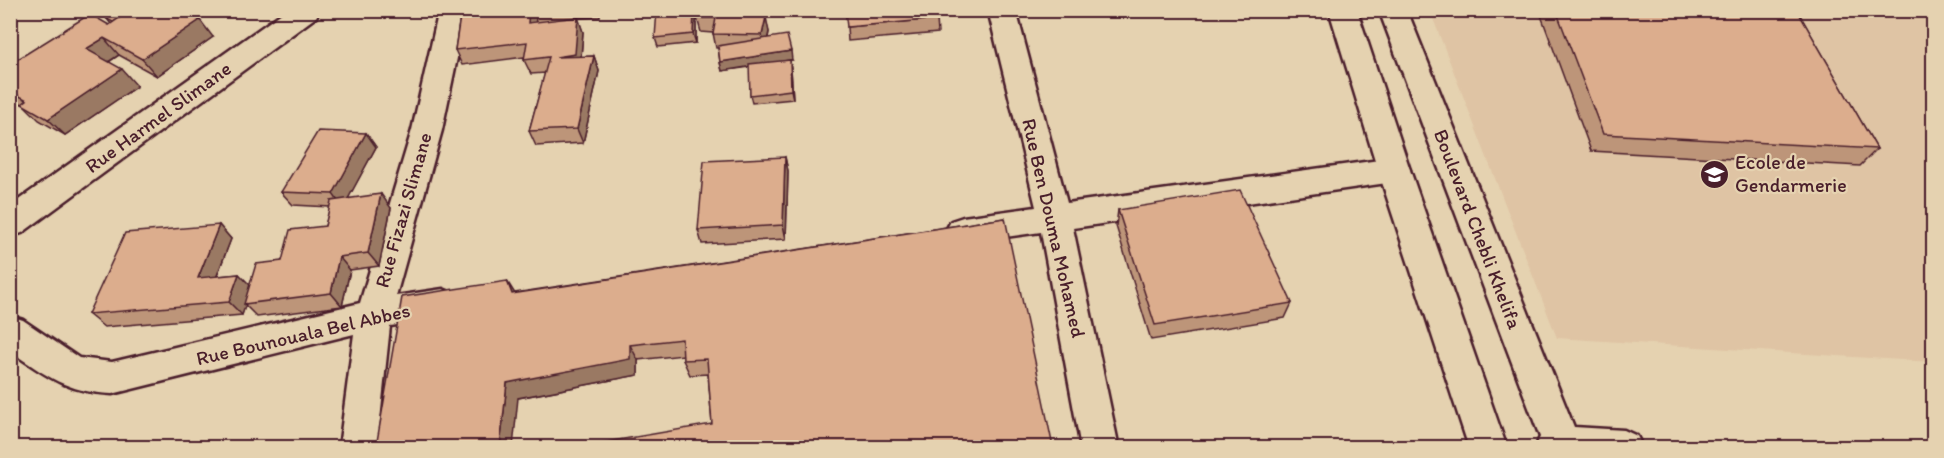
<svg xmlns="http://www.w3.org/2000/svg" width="1944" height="458" font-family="Itim,sans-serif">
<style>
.built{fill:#dfc4a4}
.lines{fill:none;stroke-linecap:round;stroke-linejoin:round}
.minor-casing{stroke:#4a1f2b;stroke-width:5}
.major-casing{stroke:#4a1f2b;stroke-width:5}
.minor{fill:#e5d2b0;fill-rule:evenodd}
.major{fill:#e5d2b0;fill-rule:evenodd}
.wall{fill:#bd9579;stroke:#4a1f2b;stroke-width:1.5}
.shaded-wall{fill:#9a7963;stroke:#4a1f2b;stroke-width:1.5}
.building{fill:#dcad8d;stroke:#4a1f2b;stroke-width:1.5}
.labels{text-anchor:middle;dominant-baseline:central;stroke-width:4.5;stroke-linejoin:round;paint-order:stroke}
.street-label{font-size:20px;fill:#4a1f2b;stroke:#e5d2b0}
.poi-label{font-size:20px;fill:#4a1f2b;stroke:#e5d2b0;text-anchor:start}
</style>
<rect width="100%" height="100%" fill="#e5d2b0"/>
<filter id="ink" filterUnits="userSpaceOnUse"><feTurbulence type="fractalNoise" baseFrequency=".0167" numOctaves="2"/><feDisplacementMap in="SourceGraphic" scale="12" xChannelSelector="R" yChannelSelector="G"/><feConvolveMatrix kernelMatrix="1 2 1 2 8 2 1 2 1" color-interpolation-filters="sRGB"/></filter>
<g filter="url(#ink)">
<path class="built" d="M1430,11H1933V362L1557,338Z"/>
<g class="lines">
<defs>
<g id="minor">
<path d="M286,10H320L316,17L22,233L10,237V206Z"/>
<path d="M439,10H467L442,130L396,296L443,289L455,294L460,304L455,314L443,319L390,326L377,448H339L354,334L112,394C66,392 47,376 10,351V316L23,320L79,358L112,362L360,303L412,130Z"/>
<path d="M988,10H1016L1067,203L1394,158L1405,161L1410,170L1405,179L1394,182L1073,228L1119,448H1081L1041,232L963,243L951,239L946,230L951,221L963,217L1036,207Z"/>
</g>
<g id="major">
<path d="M1329,10H1357L1410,170L1507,448H1469L1378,170Z"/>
<path d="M1379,10H1407L1574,427L1624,430L1637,436L1643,448H1535L1540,437Z"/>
</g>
</defs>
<use href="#minor" class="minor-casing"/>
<use href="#major" class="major-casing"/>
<use href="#minor" class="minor"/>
<use href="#major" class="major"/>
</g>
<g class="wall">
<path d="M461,10H600V17L578,18L583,32L581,57L594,56L599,71L583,143L536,146L529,131L545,73L531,74L524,60L525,57L462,65L455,50Z"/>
<path d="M696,10V43L658,47L655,38Z"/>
<path d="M699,10H805V12H765L764,17L769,32L768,38L792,60H790L791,69L793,99L752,103L750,95V67L722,71L720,62L718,48H716L713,33L701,32L697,18Z"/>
<path d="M1539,10H1797L1877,149L1860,166L1591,151Z"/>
<path d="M107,19L213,37L157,76L119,55L109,62L137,86L65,135L39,120L24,105L10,97V64L111,24Z"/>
<path d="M937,19L938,33L848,41L847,27Z"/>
<path d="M366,133L376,147L348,198L391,208L379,266L350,270L342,306L257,317L245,305L242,315L104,327L88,314L219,225L231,239L217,276L239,274L250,286L325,226L330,207L293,205L281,192Z"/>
<path d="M785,157L788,171L786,239L702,244L698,230Z"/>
<path d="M1118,210L1292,303L1285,318L1151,340L1116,226Z"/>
<path d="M1005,218L712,424L708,374L690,375L683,360V355L638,360V375L518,398L515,293Z"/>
</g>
<g class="shaded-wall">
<path d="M529,10H537L534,13L536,17L534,37L528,23Z"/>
<path d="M694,10H696V43L693,34Z"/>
<path d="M760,10H765V12L762,32L759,17Z"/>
<path d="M578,17L583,32L580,69L556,57Z"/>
<path d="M766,17L769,32L765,49L762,35Z"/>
<path d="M200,20L213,37L157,76L142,59Z"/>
<path d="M104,38L119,55L102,66L86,49Z"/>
<path d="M791,51L792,60H790L791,69L793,99L791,90L790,60L722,71L720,62Z"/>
<path d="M594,56L599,71L583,143L577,129Z"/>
<path d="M122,69L137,86L65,135L48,119Z"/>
<path d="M366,133L376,147L343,208L333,194Z"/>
<path d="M785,157L788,171L786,239L783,225Z"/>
<path d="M381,194L391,208L379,266L368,253Z"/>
<path d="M219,225L231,239L211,291L198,278Z"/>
<path d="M339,257L350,270L342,306L331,293Z"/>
<path d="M239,274L252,287L242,315L229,302Z"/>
<path d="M507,281L517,297L512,294Z"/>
<path d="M630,345L638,360V375L518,398L513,447H500L507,383Z"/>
</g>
<g class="building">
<path d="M119,10H131L113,22L107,19Z"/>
<path d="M131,10H182L200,20L142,59L104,38L86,49L122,69L48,119L22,104L27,100L10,91V64L90,14L109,25Z"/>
<path d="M461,10H529L528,23L578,17L575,54L556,57L594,56L577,129L529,131L549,57L524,60L527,42L455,50Z"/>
<path d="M535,10H562L534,13Z"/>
<path d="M657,10H694L693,34L655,38Z"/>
<path d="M699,10H760L759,17H766L762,35L713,34L716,18H697Z"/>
<path d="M845,10H936L937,19L847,27Z"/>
<path d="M1556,10H1797L1877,149L1603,134Z"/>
<path d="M787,35L791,51L720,62L718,46Z"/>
<path d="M790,60L791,90L750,95L749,64Z"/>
<path d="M318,131L366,133L333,194L281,192Z"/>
<path d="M785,157L783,225L698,230L704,161Z"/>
<path d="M1240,190L1292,303L1155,325L1118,210Z"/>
<path d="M381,194L368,253L339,257L331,293L244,304L256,264L282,261L290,230L325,226L331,201Z"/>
<path d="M1005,218L1053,447H601V443L712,424L707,359L683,360L682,339L630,345V359L507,383L500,447H376L402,297L507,281L512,294Z"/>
<path d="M219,225L198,278L239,274L229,302L88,314L125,233Z"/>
</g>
</g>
<defs>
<symbol id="university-disc" viewBox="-11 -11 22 22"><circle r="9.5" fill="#4a1f2b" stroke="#e5d2b0"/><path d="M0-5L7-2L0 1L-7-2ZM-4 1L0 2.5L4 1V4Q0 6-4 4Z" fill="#fff"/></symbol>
</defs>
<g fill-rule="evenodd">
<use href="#university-disc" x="1698" y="158" width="33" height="33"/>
</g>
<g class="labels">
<g class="street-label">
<text transform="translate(158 117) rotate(-36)">Rue Harmel Slimane</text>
<text transform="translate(403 210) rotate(-74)">Rue Fizazi Slimane</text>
<text transform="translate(1054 228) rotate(77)">Rue Ben Douma Mohamed</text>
<text transform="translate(1478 229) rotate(69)">Boulevard Chebli Khelifa</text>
<text transform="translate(303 334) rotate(-13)">Rue Bounouala Bel Abbes</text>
</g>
<g class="poi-label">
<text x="1735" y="162">Ecole de<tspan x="1735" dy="23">Gendarmerie</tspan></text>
</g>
</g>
<rect width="1944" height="458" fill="none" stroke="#e5d2b0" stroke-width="36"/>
<rect x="18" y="18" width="1908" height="422" fill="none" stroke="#4a1f2b" stroke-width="2" filter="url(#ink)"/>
</svg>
